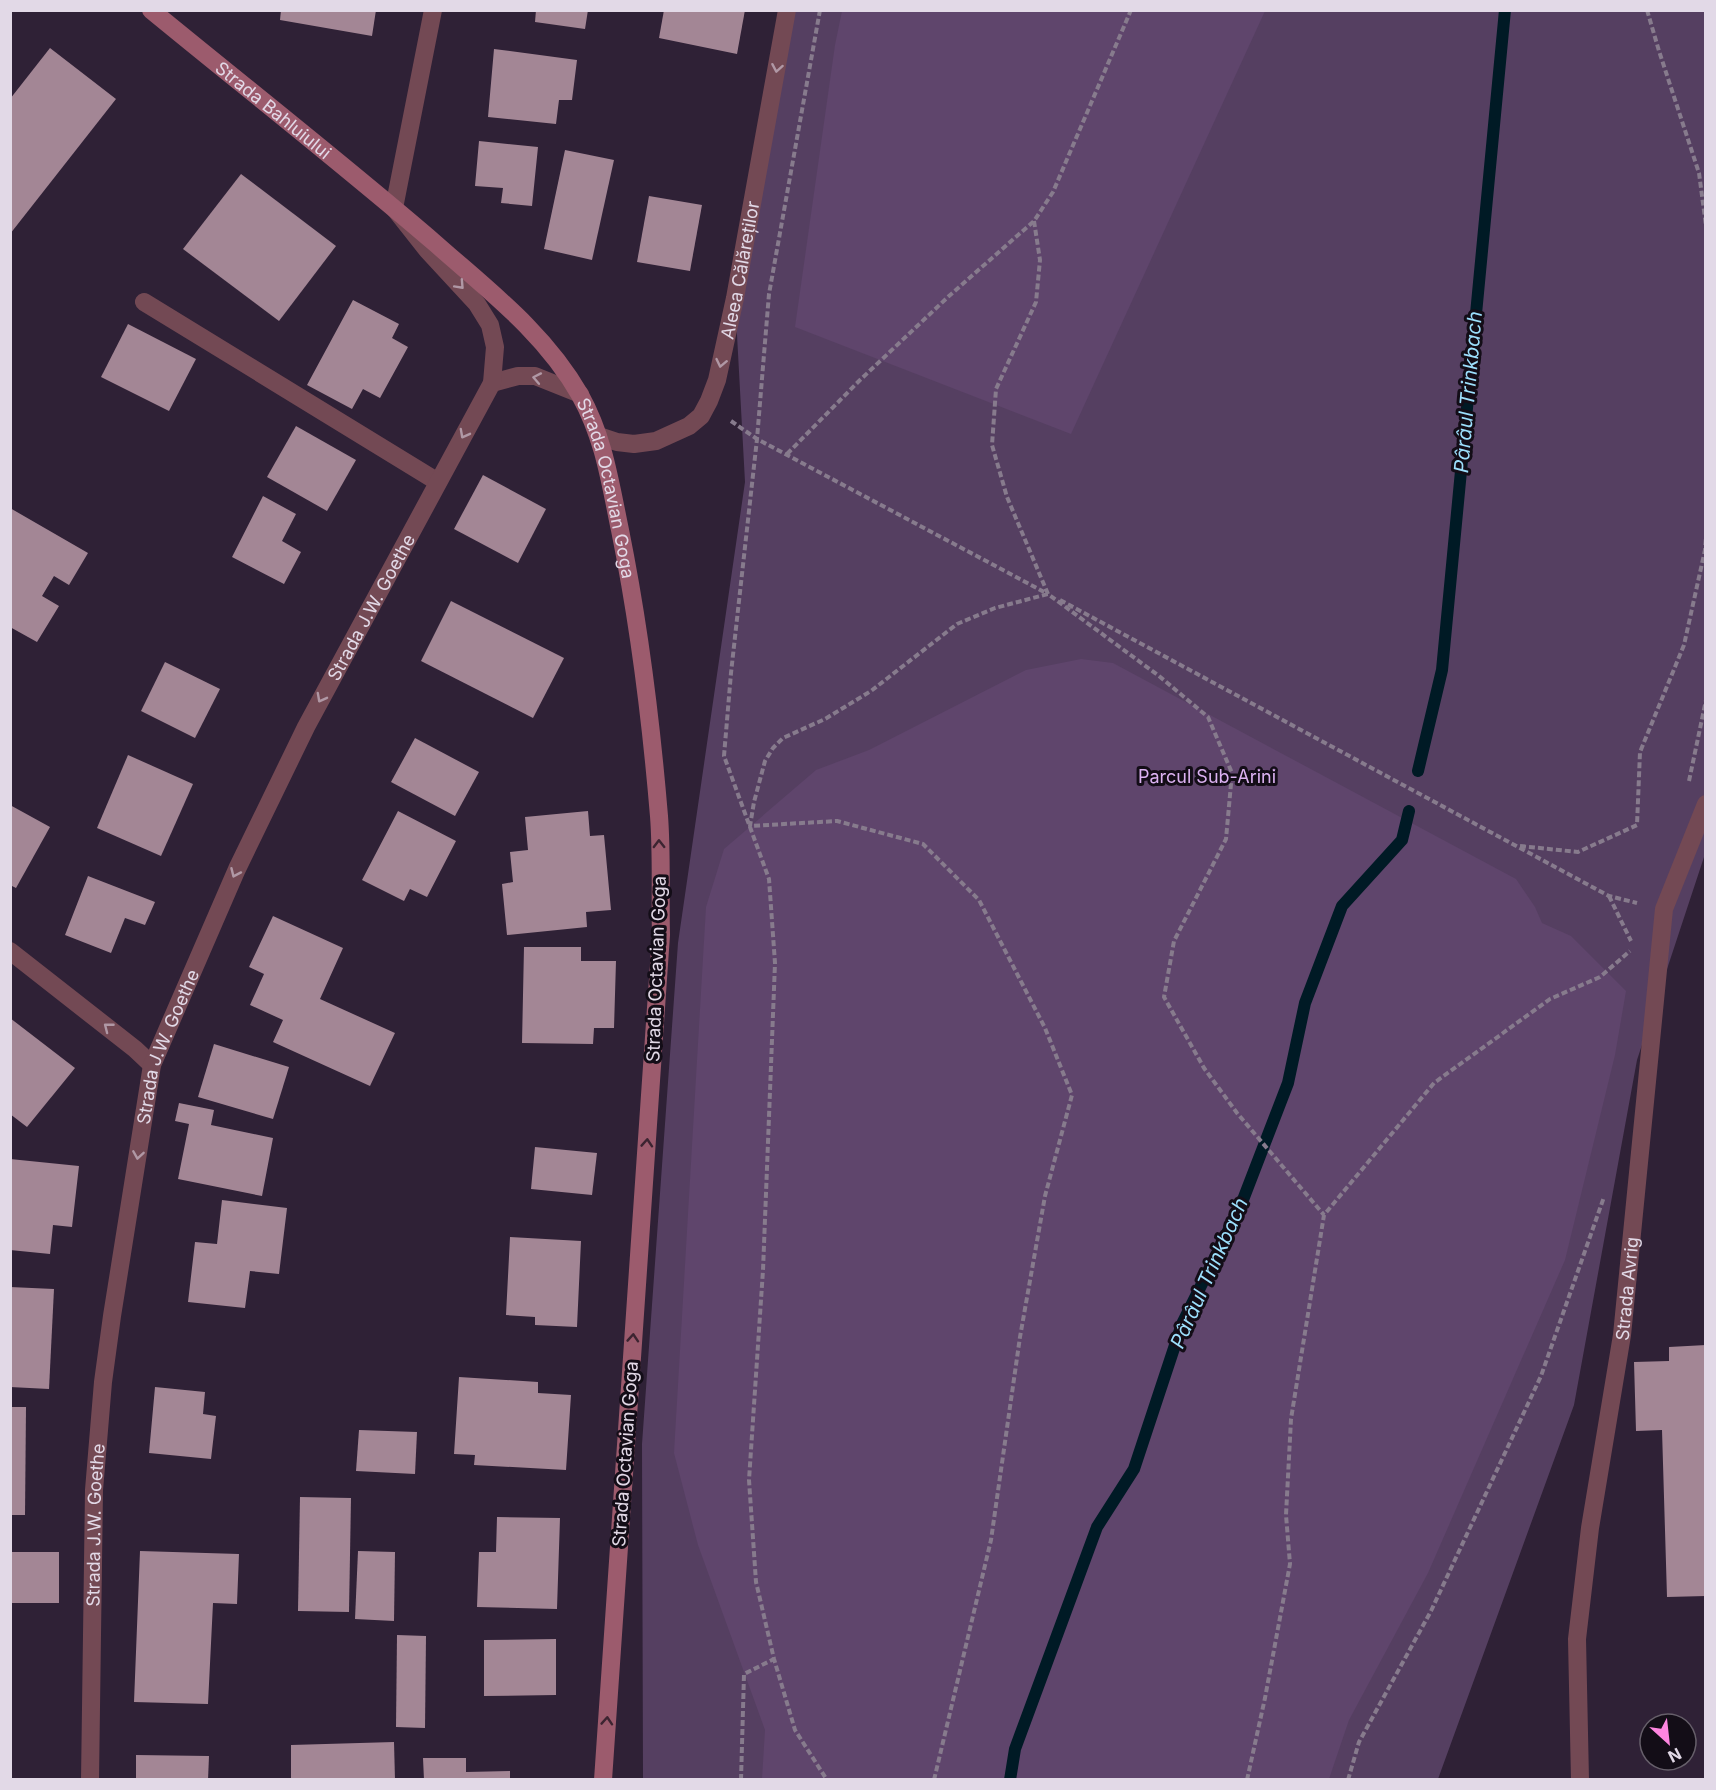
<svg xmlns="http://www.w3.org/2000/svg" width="1716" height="1790" font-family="Inter,sans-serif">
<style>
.green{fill:#553f61}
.forest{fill:#5f456c}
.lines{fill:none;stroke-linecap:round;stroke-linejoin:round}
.stream{stroke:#001a25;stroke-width:12}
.building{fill:#a38695}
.path{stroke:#877b8d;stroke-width:4;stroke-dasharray:6 3;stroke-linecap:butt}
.lane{stroke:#734954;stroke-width:18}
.street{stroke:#734954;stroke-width:18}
.secondary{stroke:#9c5b6d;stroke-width:18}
.oneway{stroke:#b098a5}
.oneway2{stroke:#3c2431}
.labels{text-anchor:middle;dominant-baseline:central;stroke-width:6;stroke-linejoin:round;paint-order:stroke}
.street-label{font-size:18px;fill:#e2d9e7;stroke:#130d17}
.park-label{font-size:18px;fill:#dcb2f2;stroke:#130d17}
.water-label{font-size:20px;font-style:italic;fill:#9cdffc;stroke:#130d17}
</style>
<rect width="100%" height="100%" fill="#2f2136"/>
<path class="green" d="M787,11H1705V854L1637,1060L1574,1405L1438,1779L643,1780L642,1444L678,943L745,482L735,298Z"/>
<g class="forest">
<path d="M842,11H1265L1071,434L795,327L835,45Z"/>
<path d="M1081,659L1113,663L1516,879L1535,907L1542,923L1571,936L1626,991L1615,1055L1565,1260L1428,1573L1349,1720L1329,1779H762L765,1730L698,1545L674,1453L706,907L724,849L816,770L869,750L1026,670Z"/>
</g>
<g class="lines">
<g class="stream">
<path d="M1418,771L1442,670L1505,10"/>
<path d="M1010,1780L1015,1749L1097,1527L1134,1469L1182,1324L1241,1205L1288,1083L1305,1003L1342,906L1402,840L1409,811"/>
</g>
</g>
<g class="building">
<path d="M281,10H376L372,36L280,20Z"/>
<path d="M536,10H588L585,29L535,22Z"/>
<path d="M664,10H745L737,54L659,38Z"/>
<path d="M50,48L116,99L10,234V99Z"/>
<path d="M494,49L577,60L572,100H559L556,124L488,117Z"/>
<path d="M479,141L538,147L532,206L501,203L503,188L475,186Z"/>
<path d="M565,150L614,160L592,260L544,249Z"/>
<path d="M241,174L336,246L279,321L183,249Z"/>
<path d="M649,196L702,205L690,271L637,262Z"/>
<path d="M353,300L399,324L392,338L408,347L380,398L363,389L352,409L307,385Z"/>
<path d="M128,324L196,359L169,411L101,377Z"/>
<path d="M296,426L356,460L327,511L267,477Z"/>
<path d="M483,475L546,509L518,563L454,529Z"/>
<path d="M263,496L296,514L282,541L301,552L284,584L232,557Z"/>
<path d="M10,508L88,553L69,585L54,576L42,596L59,606L37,642L10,627Z"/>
<path d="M451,601L564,658L533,718L421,661Z"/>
<path d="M165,662L220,689L195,738L141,711Z"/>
<path d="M415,738L479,772L455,816L391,782Z"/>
<path d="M128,755L193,784L161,856L97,828Z"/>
<path d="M10,805L50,827L16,888L10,885Z"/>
<path d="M398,811L456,841L427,897L410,889L404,901L362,880Z"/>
<path d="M588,811L590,836L604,835L611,910L586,912L587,927L507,935L502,884L513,882L510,852L528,850L525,817Z"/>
<path d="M88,876L155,902L145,925L125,918L111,953L65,935Z"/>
<path d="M273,916L343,948L320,999L395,1033L370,1086L273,1042L283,1020L250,1005L264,974L249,967Z"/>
<path d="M524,947H581V961H616L614,1028H594L593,1044L522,1043Z"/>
<path d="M10,1018L75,1068L27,1127L10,1114Z"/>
<path d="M214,1044L289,1067L273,1119L198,1097Z"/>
<path d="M179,1103L214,1110L211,1125L273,1138L262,1196L178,1179L189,1124L175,1121Z"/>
<path d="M535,1147L597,1153L592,1195L531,1189Z"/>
<path d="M10,1159L79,1166L72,1227L53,1225L50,1254L10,1250Z"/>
<path d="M222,1200L287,1208L279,1274L250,1271L245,1308L188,1302L195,1242L217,1244Z"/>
<path d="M510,1237L581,1241L577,1327L535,1325V1317L506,1315Z"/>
<path d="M10,1287L54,1289L49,1389L10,1387Z"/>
<path d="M1706,1345V1596L1667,1597L1662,1430L1636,1431L1634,1362L1669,1361V1347Z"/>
<path d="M459,1377L538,1382V1393L571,1395L566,1470L474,1465L475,1455L454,1454Z"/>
<path d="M155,1387L205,1392L203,1414L216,1416L211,1459L149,1453Z"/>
<path d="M10,1407H26L25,1515H10Z"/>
<path d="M359,1430L417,1432L415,1474L356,1471Z"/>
<path d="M300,1497L351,1498L349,1612L298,1611Z"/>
<path d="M497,1517L560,1518L557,1609L477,1607L479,1552H496Z"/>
<path d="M140,1551L239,1554L237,1604L213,1603L208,1704L134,1702Z"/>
<path d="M358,1551L395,1552L394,1621L355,1619Z"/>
<rect x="10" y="1552" width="49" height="51"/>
<path d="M397,1635L426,1636L425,1728L396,1727Z"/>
<path d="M556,1639V1695L484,1696V1640Z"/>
<path d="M394,1742L395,1780H291V1745Z"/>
<path d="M136,1755L209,1756L208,1780H136Z"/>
<path d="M423,1758H466V1772L510,1771V1780H424Z"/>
</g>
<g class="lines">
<g class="path">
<path d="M820,10L769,294L757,439L731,673L724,756L769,879L775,963L763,1270L749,1480L756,1582L774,1659L795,1730L827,1780"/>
<path d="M1647,10L1659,51L1699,173L1706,226"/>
<path d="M1034,221L1040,260L1036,302L996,389L992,445L1007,497L1048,594L1159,676L1208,717L1232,773L1226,839L1174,941L1164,997L1204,1068L1237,1113L1324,1215"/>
<path d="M731,421L757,439L1048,594"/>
<path d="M787,454L859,381L949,296L1034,221L1053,192L1131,10"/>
<path d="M1060,600L1609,896L1637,903"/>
<path d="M1689,781L1706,700"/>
<path d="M1520,846L1578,852L1637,825L1640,752L1684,645L1705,550L1706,536"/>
<path d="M1609,896L1631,941"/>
<path d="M741,1780L744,1674L774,1659"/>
<path d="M934,1780L991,1540L1020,1337L1045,1196L1072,1095L1045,1028L979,900L923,844L837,821L750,826L754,802L765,761L773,748L783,738L825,719L871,691L957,624L995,608L1048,594"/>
<path d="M1247,1780L1265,1698L1290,1564L1286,1515L1291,1419L1324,1215L1434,1083L1550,999L1600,977L1630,951"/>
<path d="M1348,1780L1359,1742L1431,1611L1541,1376L1604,1197"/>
</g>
<path class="lane" d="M144,302L438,482"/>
<g class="street">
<path d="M492,383L518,376H535L580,394"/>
<path id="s1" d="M599,436L617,442L634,444L656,441L689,426L701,416L709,401L717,380L735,298L787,10"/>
<path d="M10,951L135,1049L152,1065"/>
<path id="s2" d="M90,1780L94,1490L103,1382L112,1316L152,1065L237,869L306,727L492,383L495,347L490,325L477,304L428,251L394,208L433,10"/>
<path id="s3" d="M1580,1780L1577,1639L1590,1528L1622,1335L1664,909L1706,804"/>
</g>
<path class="secondary" id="s4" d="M151,10C246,88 343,164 436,244C488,290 545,333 580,395C604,438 610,482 620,530C639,624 651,720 659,816C662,855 660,895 661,935L603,1780"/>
</g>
<defs><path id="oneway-chevron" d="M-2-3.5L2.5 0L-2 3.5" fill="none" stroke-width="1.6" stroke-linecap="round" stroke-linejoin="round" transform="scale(1.5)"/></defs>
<g class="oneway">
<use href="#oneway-chevron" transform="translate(777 68) rotate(100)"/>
<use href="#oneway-chevron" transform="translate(460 285) rotate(47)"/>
<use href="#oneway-chevron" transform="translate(721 363) rotate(102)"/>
<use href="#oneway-chevron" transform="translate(537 378) rotate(-169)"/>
<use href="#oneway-chevron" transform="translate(464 434) rotate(118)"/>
<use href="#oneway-chevron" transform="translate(321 698) rotate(118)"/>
<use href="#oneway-chevron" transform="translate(235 873) rotate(114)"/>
<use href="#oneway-chevron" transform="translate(108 1027) rotate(-142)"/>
<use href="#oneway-chevron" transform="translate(138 1155) rotate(99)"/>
</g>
<g class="oneway2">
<use href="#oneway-chevron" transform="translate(659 844) rotate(-91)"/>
<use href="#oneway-chevron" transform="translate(647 1143) rotate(-86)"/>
<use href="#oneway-chevron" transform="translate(633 1338) rotate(-86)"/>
<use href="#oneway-chevron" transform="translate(607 1721) rotate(-86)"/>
</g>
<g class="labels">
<g class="street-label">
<text stroke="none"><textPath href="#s4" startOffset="158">Strada Bahluiului</textPath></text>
<text stroke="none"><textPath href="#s1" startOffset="262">Aleea Călăreților</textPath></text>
<text stroke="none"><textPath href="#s4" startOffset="676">Strada Octavian Goga</textPath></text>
<text stroke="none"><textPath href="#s2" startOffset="1227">Strada J.W. Goethe</textPath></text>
<text transform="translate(656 969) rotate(-88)">Strada Octavian Goga</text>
<text stroke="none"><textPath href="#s2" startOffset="741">Strada J.W. Goethe</textPath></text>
<text stroke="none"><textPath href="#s3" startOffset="495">Strada Avrig</textPath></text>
<text transform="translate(625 1454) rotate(-86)">Strada Octavian Goga</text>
<text stroke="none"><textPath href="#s2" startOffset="255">Strada J.W. Goethe</textPath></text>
</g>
<g class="park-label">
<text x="1207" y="776">Parcul Sub-Arini</text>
</g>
<g class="water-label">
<text transform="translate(1468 392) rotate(-85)">Pârâul Trinkbach</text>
<text transform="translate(1209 1273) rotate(-66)">Pârâul Trinkbach</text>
</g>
</g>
<rect width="1716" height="1790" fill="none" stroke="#e2d9e7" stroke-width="24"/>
<g transform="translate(1668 1742) rotate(153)"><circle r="28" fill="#130d17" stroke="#665f6a" stroke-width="1.5"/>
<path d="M0-4.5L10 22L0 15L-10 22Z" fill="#fe85e0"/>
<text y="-9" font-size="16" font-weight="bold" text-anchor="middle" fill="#e2d9e7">N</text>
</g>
</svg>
